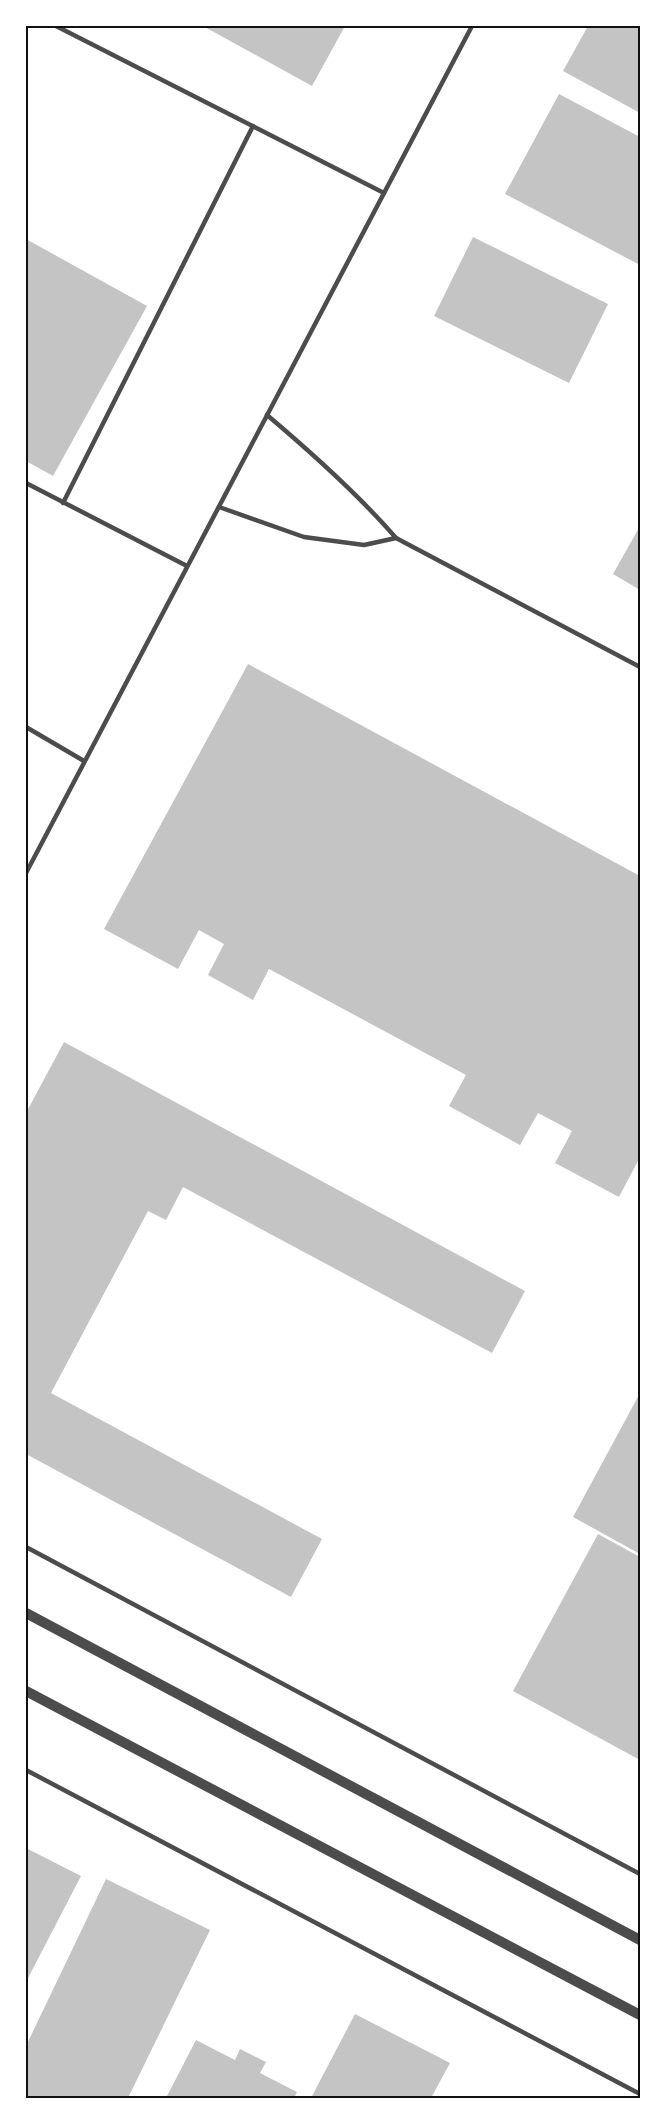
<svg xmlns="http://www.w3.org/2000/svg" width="666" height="2124" font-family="Helvetica,sans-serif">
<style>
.building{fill:#c4c4c4}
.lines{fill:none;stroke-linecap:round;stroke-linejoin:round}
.service{stroke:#4c4c4c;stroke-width:4.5}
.tertiary{stroke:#4c4c4c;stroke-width:10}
.neatline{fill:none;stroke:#111;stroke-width:2}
</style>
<rect width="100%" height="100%" fill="#fff"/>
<g class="building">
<path d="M203,26H345L312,86Z"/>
<path d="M588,26H640V113L563,71Z"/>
<path d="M559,94L640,137V265L505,194Z"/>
<path d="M473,237L608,304L569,383L434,316Z"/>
<path d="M26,239L147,306L53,476L26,461Z"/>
<path d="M640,526V590L613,574Z"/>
<path d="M248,664L640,876V1157L619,1197L555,1163L572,1131L538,1113L520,1145L449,1106L466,1075L269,969L253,1000L208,975L224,944L199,930L178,969L104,929Z"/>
<path d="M64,1042L525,1291L492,1353L183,1187L166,1220L148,1211L51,1393L322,1539L291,1597L26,1454V1113Z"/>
<path d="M640,1393V1554L573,1517Z"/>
<path d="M598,1534L640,1557V1760L513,1691Z"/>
<path d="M26,1848L81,1876L26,1982Z"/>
<path d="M106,1879L210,1930L128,2098H26V2046Z"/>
<path d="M355,2014L450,2063L431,2098H311Z"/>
<path d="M196,2040L235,2060L240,2049L266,2062L260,2073L297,2092L294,2098H166Z"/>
</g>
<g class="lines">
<g class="service">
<path d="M56,26L384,193"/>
<path d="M267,415C312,453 357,493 396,538L640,667"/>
<path d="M26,483L187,566"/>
<path d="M63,503L253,126"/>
<path d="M219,507L304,537L364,545L396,538"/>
<path d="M26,727L84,761"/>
<path d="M26,873L472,26"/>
<path d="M26,1547L640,1874"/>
<path d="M26,1770L640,2094"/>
</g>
<g class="tertiary">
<path d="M26,1613L640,1940"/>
<path d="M26,1691L640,2015"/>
</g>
</g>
<rect width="666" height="2124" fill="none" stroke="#ffffff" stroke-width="54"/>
<rect x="27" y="27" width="612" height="2070" class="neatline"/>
</svg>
